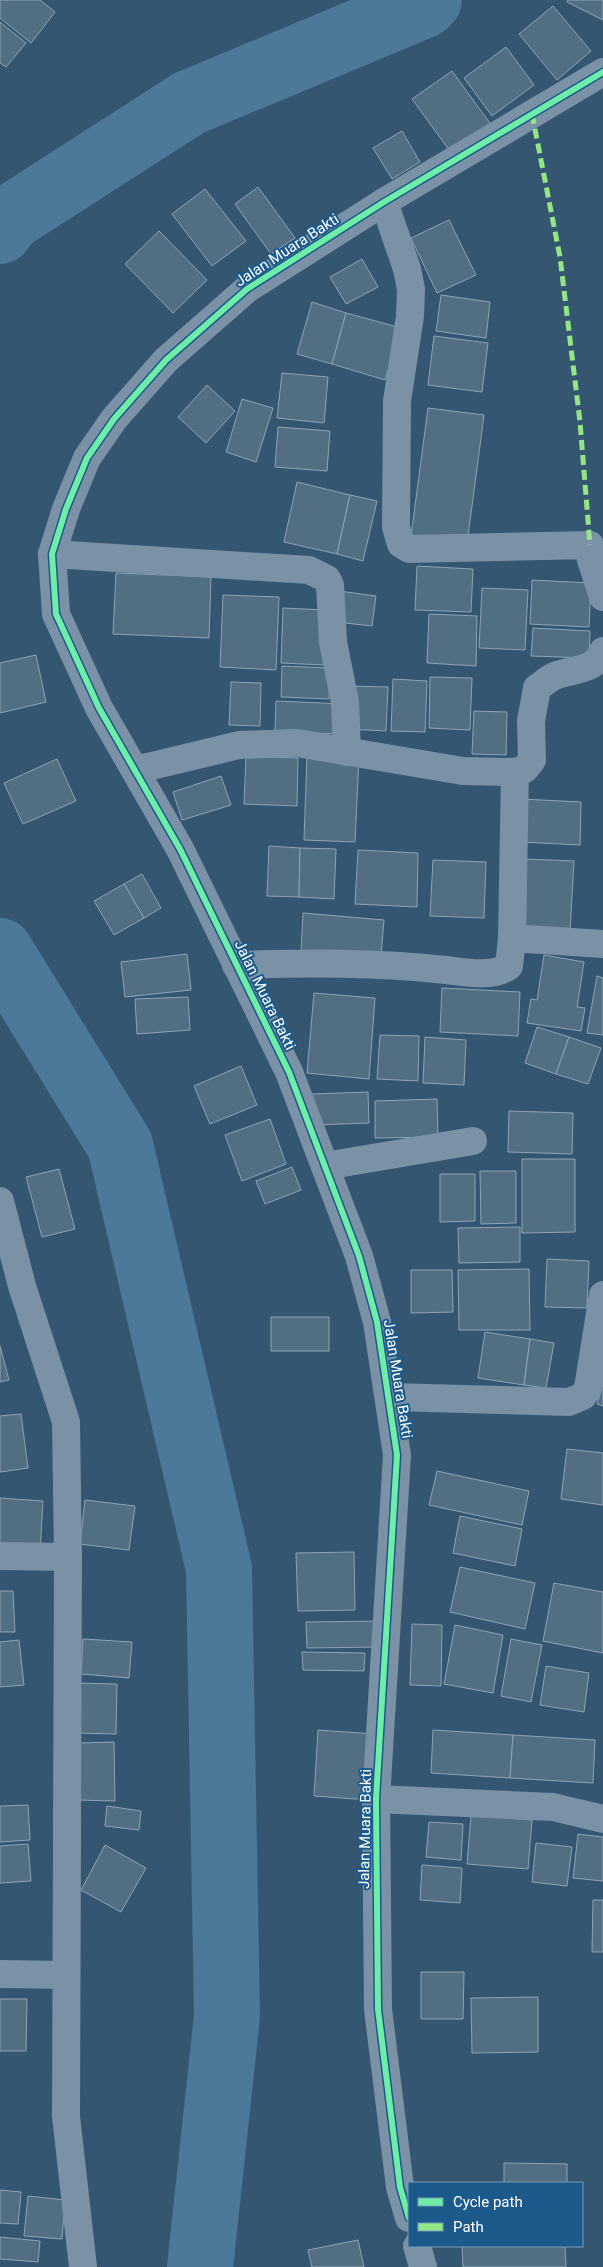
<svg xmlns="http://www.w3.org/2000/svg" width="603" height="2267" font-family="Roboto,sans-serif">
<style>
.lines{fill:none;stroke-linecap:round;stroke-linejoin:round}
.river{stroke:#4c789a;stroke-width:66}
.building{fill:#526e83;stroke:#8fa4b4}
.minor{stroke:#7b92a6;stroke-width:28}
.tertiary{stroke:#7b92a6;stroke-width:28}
.quiet{stroke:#94e586;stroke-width:5;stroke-dasharray:10 5;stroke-linecap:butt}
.cycleway-casing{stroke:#1b5a8a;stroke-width:9}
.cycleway{stroke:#6deda7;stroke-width:6}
.labels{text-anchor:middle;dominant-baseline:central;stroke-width:4;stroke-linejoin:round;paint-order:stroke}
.street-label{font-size:15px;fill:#fff;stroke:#1b5a8a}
</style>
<rect width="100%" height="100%" fill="#345671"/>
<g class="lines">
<g class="river">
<path d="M0,231L10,218L189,103L424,5L429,0"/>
<path d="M0,951L120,1145L219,1569L227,2016L200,2267"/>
</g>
</g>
<g class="building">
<path d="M0,0H40L55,12L31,43L0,18Z"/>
<path d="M568,0H603V20L567,2Z"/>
<path d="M553,6L591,51L557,80L519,34Z"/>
<path d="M0,22L26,43L6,67L0,63Z"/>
<path d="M506,47L534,85L492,116L464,78Z"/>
<path d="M452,71L492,126L452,154L412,99Z"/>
<path d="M402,131L420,162L392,179L373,148Z"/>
<path d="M258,187L295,238L271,254L235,204Z"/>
<path d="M205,189L246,241L212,266L172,214Z"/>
<path d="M449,220L476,275L437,293L411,238Z"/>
<path d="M159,231L207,280L173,313L125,264Z"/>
<path d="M362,259L378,287L346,304L330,277Z"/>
<path d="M441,295L490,302L486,338L436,331Z"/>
<path d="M312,302L346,313L332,364L297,354Z"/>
<path d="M346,313L401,328L385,380L332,364Z"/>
<path d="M434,336L488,343L482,392L428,385Z"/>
<path d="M282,373L328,377L324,423L277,418Z"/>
<path d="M207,385L235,411L206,443L178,417Z"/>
<path d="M242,399L273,408L256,462L226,452Z"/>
<path d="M428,408L484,415L467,544L411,536Z"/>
<path d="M278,427L330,431L327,471L275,467Z"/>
<path d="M297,482L350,495L337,554L284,542Z"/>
<path d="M350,495L377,501L363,561L337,554Z"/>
<path d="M417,566L473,569L471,612L415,610Z"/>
<path d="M116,573L211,577L209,638L113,634Z"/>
<path d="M532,580L591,583L589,627L530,624Z"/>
<path d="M482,588L528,590L525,650L479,648Z"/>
<path d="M339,591L376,596L372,626L336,622Z"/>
<path d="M223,595L279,597L276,670L220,667Z"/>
<path d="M283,608L326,610L324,665L281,663Z"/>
<path d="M429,614L477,616L476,666L427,663Z"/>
<path d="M533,628L590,631L589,658L531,656Z"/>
<path d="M36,655L46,702L0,713V663Z"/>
<path d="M282,666L330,668L329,699L281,697Z"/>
<path d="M430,677L472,678L470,730L429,728Z"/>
<path d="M393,679L427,681L425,732L391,731Z"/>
<path d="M231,682L261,683L260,726L229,725Z"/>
<path d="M350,686L388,687L386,731L348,729Z"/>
<path d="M276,701L344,704L342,734L275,732Z"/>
<path d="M474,711L507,712L506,755L472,754Z"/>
<path d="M307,755L359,757L355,842L304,840Z"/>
<path d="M246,756L298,758L297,806L244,804Z"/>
<path d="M57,759L76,801L23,824L4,783Z"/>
<path d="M221,776L231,805L182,820L173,792Z"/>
<path d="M522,799L581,802L580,845L520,842Z"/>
<path d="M269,846L300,848L299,897L267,896Z"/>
<path d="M300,848L336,849L334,899L299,897Z"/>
<path d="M358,850L418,853L417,907L355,904Z"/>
<path d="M524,859L574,861L570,931L521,929Z"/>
<path d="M433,860L486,862L484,918L430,916Z"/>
<path d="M142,874L161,908L144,918L124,884Z"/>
<path d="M124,884L144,918L114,935L94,901Z"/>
<path d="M303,913L384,920L381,956L301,951Z"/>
<path d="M187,954L191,990L125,997L121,962Z"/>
<path d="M544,955L584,962L577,1007L585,1008L581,1031L527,1023L531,999L537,1000Z"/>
<path d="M597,976L603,978V1035L587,1033Z"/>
<path d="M442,988L520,992L518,1036L440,1032Z"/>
<path d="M314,993L375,998L369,1079L307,1073Z"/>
<path d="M188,997L190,1030L137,1034L135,999Z"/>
<path d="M537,1027L569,1037L556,1074L525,1063Z"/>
<path d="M380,1035L419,1036L418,1081L377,1079Z"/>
<path d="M425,1037L466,1040L464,1085L423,1083Z"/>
<path d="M569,1037L601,1048L588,1084L556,1074Z"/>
<path d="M241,1066L257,1105L210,1124L194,1086Z"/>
<path d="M368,1092L369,1123L313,1125L312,1094Z"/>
<path d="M437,1099L438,1137L375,1138V1101Z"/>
<path d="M509,1111L573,1113L572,1154L508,1152Z"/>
<path d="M270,1119L286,1164L242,1181L225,1135Z"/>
<path d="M522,1159H575V1232L522,1233Z"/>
<path d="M292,1167L301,1190L265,1204L256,1181Z"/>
<path d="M59,1169L75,1229L42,1237L26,1177Z"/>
<path d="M480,1171H516V1223L481,1224Z"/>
<path d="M440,1174H475V1221L440,1222Z"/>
<path d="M520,1227V1262L459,1263L458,1228Z"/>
<path d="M547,1259L589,1261L587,1308L545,1307Z"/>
<path d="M529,1269L530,1330H459L458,1270Z"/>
<path d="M411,1270H452L453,1312L411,1313Z"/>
<rect x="271" y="1317" width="58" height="34"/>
<path d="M485,1332L530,1339L524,1385L478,1378Z"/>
<path d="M530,1339L554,1343L546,1388L524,1385Z"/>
<path d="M0,1346L9,1380L0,1382Z"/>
<path d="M603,1383V1406L597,1404Z"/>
<path d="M21,1414L28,1468L0,1472V1416Z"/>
<path d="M567,1449L603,1453V1505L561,1499Z"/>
<path d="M437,1471L529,1491L522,1525L429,1505Z"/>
<path d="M0,1498L43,1501L40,1552L0,1549Z"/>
<path d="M85,1500L135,1506L129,1550L80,1544Z"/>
<path d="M460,1516L522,1529L515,1566L453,1553Z"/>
<path d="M354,1552L355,1610L298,1611L296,1553Z"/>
<path d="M460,1567L535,1583L525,1629L450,1612Z"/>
<path d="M554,1583L603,1592V1653L543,1641Z"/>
<path d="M0,1591H13L15,1632H0Z"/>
<path d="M381,1621L382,1647L307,1648L306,1622Z"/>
<path d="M412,1624L442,1625L441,1686L410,1685Z"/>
<path d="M455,1625L503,1635L493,1693L444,1684Z"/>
<path d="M83,1639L132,1642L129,1678L81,1674Z"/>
<path d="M511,1639L542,1645L531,1702L501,1696Z"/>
<path d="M19,1640L24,1685L0,1687V1642Z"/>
<path d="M302,1652L365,1653L364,1671L303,1670Z"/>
<path d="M546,1666L589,1673L584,1712L540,1705Z"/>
<path d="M77,1683L117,1684L116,1734L76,1733Z"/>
<path d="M318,1730L374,1734L369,1800L314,1796Z"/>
<path d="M433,1730L513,1735L510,1778L431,1773Z"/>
<path d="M513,1735L595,1740L593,1783L510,1778Z"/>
<path d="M114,1742L115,1801L79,1800L78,1743Z"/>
<path d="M28,1805L30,1840L0,1842V1806Z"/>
<path d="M107,1806L141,1811L139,1830L105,1826Z"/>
<path d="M471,1815L532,1820L528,1869L467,1864Z"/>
<path d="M429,1822L463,1824L461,1860L426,1857Z"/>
<path d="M578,1834L603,1837V1881L573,1878Z"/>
<path d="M536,1843L572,1847L567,1886L532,1882Z"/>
<path d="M28,1844L31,1881L0,1883V1846Z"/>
<path d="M105,1845L146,1868L121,1912L81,1890Z"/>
<path d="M422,1865L462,1868L460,1903L420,1900Z"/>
<path d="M593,1900H603V1952H592Z"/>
<path d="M421,1972H464L463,2019H421Z"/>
<path d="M538,1997V2052L472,2053L471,1998Z"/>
<path d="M0,1999H27L26,2051H0Z"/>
<path d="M504,2163L567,2164V2183H504Z"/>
<path d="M0,2190L21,2192L18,2224L0,2223Z"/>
<path d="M28,2196L65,2200L62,2239L24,2236Z"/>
<path d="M0,2237L40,2241L38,2262L0,2259Z"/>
<path d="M358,2240L364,2267H312L308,2250Z"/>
<path d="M462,2246H565L566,2267H463Z"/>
</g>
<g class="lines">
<g class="minor">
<path d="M384,202L407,269L411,289L410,316L397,401L396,527L401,544L409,549L590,545L591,560L603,597"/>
<path d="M52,554L309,570L327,579L330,585L333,642L345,702L347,752"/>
<path d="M135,770L239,745L297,743L463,771L515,772L525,769L532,760L531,721L537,688C543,684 550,677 557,675C574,669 595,671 603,651"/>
<path d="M512,938L515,772"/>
<path d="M236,965C306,963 376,962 446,970C465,972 493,978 509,966L512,938L603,944"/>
<path d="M325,1166L473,1141"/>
<path d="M0,1201L22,1286L66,1422L68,1557L66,2116L83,2267"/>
<path d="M390,1397L569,1402L583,1396L588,1388L603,1295"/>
<path d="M0,1556L68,1557"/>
<path d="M376,1799L553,1807L603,1819"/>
<path d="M0,1974L66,1975"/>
</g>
<g class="tertiary">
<path d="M409,2218L400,2187L378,2009L376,1799L397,1455L377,1322L359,1256L289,1072L180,849L99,708L56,614L52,554L66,509L87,458L114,419L166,360L247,289L384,202L603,72"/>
<path d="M417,2246L423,2267"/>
</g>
<path class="quiet" d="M532,114L560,257L580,422L590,545"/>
<defs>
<path id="cycleway" d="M409,2218L400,2187L378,2009L376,1799L397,1455L377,1322L359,1256L289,1072L180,849L99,708L56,614L52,554L66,509L87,458L114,419L166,360L247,289L384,202L603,72"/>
</defs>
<use href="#cycleway" class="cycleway-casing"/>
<use href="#cycleway" class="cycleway"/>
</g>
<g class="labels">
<g class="street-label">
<text transform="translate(287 250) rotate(-33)">Jalan Muara Bakti</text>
<text transform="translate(265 995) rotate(64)">Jalan Muara Bakti</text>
<text transform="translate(398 1379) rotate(81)">Jalan Muara Bakti</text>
<text transform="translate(365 1829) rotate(-89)">Jalan Muara Bakti</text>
</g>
</g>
<rect x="408" y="2182" width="175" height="65" fill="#1b5a8a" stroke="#769cb9"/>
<rect x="418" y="2198" width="25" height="8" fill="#6deda7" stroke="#769cb9"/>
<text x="453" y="2207" font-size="15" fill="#ffffff">Cycle path</text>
<rect x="418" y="2223" width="25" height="8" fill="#94e586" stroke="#769cb9"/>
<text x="453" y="2232" font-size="15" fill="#ffffff">Path</text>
</svg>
